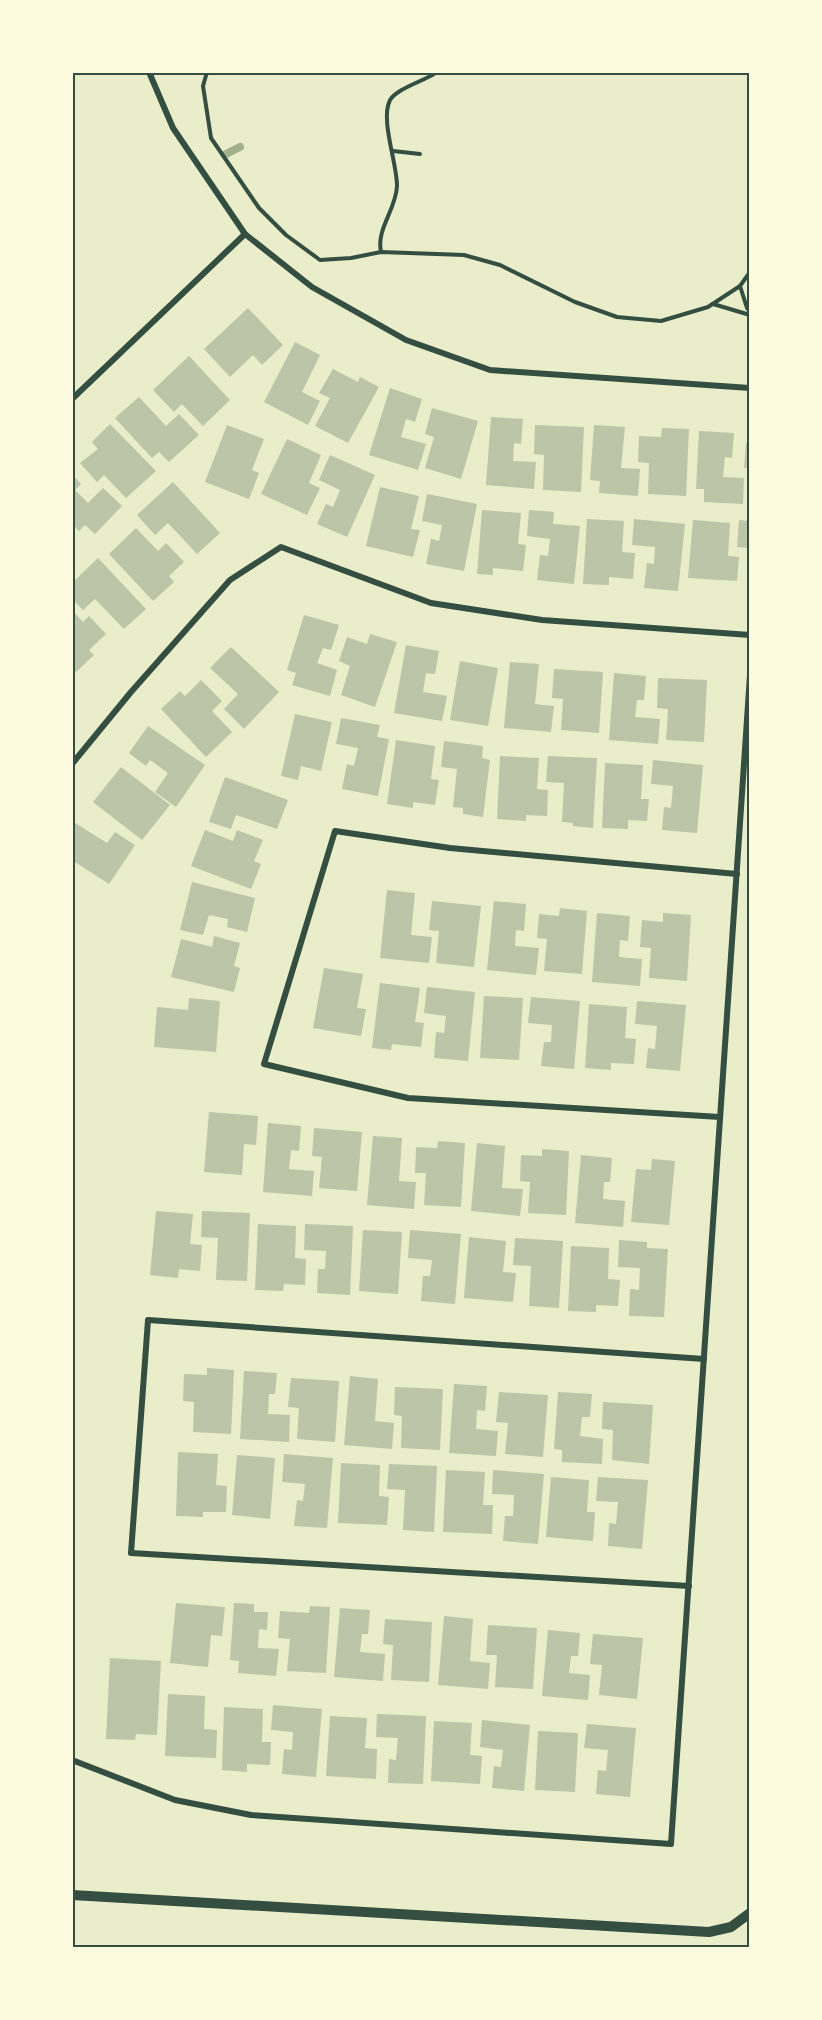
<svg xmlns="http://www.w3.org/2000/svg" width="822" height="2020" font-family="Georgia,serif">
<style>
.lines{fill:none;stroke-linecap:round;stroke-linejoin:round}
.stream{stroke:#a3b18a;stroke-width:8}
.building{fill:#bcc5a7}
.path{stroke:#344e41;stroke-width:4}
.minor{stroke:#344e41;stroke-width:6}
.tertiary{stroke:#344e41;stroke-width:10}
.neatline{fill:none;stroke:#344e41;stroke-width:2}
</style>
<rect width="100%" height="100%" fill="#e9edc9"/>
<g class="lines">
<path class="stream" d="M226,154L240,147"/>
</g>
<g class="building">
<path d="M248,308L283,345L262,365L253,355L230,377L204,349Z"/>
<path d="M295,342L320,355L302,392L320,401L308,425L264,402Z"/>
<path d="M189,356L230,400L203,426L182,404L174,412L153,390Z"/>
<path d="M333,369L358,382L360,377L379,387L348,443L315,426L330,398L319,393Z"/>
<path d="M390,388L422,399L415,422L406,419L401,437L426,444L418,470L369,455Z"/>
<path d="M139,397L166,426L179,414L199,435L169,462L159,452L152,458L115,418Z"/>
<path d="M432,408L478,421L461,479L425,468L434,437L425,434Z"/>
<path d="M491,417L523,419L521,444L514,443L513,461L536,462L534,489L486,485Z"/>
<path d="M110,424L156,471L126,498L104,475L97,482L80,463L98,449L92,442Z"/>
<path d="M227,425L264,439L252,470L259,473L249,499L205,482Z"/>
<path d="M535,425L584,427L581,492L543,490L544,455L534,454Z"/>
<path d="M594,425L625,427L621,468L640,469L638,496L599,493L600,481L590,480Z"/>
<path d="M662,428L689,429L686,496L648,494L649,463L638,462L639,436L661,437Z"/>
<path d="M699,431L734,433L732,458L725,457L723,477L744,478L743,504L704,502V489H696Z"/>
<path d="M287,439L321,455L309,483L320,488L307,515L261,494Z"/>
<path d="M746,443H750V468H744Z"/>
<path d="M330,455L375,475L347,537L317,524L326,504L333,507L340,490L319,480Z"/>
<path d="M72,474L81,484L75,490L88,503L103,488L122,506L95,534L85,525L79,531L72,524Z"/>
<path d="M173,482L220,533L197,554L168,523L155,535L137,515Z"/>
<path d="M380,487L419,496L411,529L420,530L413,557L366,546Z"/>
<path d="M427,494L477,504L464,571L426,564L431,539L439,541L442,525L422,521Z"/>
<path d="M482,510L521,513L518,544L526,545L523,571L493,568V575L477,574Z"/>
<path d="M529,510L554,512L553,524L580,526L574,584L537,580L540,555L548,556L550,539L527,536Z"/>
<path d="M587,519L624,521L622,552L635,553L633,579L609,577V585L583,584Z"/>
<path d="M634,519L685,524L678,591L644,588L647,563L654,564L655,547L632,545Z"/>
<path d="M693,520L730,523L728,556L739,557L737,581L688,578Z"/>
<path d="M739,520L750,521V548L737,547Z"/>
<path d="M136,528L158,551L166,543L184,562L169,576L174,582L153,601L109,554Z"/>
<path d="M98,558L146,609L124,629L95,599L83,610L72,599V583Z"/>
<path d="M72,610L83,622L89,616L106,634L89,650L94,655L76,672L72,668Z"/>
<path d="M304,615L339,625L331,650L323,648L317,663L337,670L330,696L292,685L296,673L287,670Z"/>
<path d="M370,634L397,642L375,707L341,695L350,666L339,661L347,637L367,644Z"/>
<path d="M406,645L439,651L435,674L426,673L423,692L447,696L442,721L394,713Z"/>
<path d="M231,647L279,692L244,729L224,709L238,694L210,668Z"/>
<path d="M460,661L498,668L488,726L450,720Z"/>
<path d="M510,662L539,664L535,704L554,706L551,732L504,728Z"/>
<path d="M554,669L603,672L599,733L561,730L563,699L552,698Z"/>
<path d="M614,673L646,676L644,700H637L635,717L660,719L658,744L609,740Z"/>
<path d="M658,678L707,680L704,742L666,740L668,709L657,708Z"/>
<path d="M201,680L222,701L212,711L232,732L206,757L161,709L180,691L185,696Z"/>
<path d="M295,714L332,722L321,771L301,766L298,780L281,776Z"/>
<path d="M341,718L380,725L377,737L389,739L378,796L342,789L347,764L354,766L358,748L336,744Z"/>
<path d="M148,726L205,765L176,807L155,792L168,773L150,760L146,766L129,753Z"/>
<path d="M396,740L435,746L431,779L439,780L435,805L413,802V808L387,804Z"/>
<path d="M444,741L483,746L482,758L490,760L483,817L463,814V808L453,807L457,769L441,767Z"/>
<path d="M500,756L539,758L537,789L548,790L547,816L526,815V821L497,819Z"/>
<path d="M548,756L597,758L593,828L573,826V823L562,822L564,783L546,782Z"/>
<path d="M653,760L703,765L697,833L662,830L664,807L671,808L673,786L651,784Z"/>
<path d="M605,763L643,765L641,799H649L647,821L628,820V829L602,828Z"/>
<path d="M121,767L170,805L142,840L93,802Z"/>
<path d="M225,777L288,800L277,829L236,815L231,829L209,822Z"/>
<path d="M72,821L107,843L115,832L135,845L109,884L72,860Z"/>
<path d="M205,830L233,841L237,830L263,840L254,861L261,864L251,889L191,866Z"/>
<path d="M192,882L255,898L247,932L227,927L228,919L209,915L203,935L180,930Z"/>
<path d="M387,890L415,893L411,935L432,937L429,963L380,958Z"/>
<path d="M432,901L481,906L474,967L436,963L439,931L429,930Z"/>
<path d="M494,901L526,904L524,931L516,930L515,946L539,948L536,975L487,970Z"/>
<path d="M560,908L587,911L582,974L544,971L547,939L537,938L539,914L559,916Z"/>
<path d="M597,913L630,916L628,941L620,940L619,957L642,959L640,986L592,982Z"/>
<path d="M663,913L691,915L687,981L649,978L651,948L640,947L642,920L663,922Z"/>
<path d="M214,936L240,943L234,966L240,968L234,992L171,977L181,939L212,947Z"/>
<path d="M324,968L363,974L357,1008L366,1009L361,1036L313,1028Z"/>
<path d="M380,983L420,988L415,1022L424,1023L421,1047L392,1044L391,1050L372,1048Z"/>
<path d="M427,987L475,992L468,1061L434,1058L436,1032L444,1033L446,1016L424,1013Z"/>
<path d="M484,996L523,998L519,1060L480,1058Z"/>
<path d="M531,997L580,1001L574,1069L541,1066L544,1042H551L552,1025L528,1023Z"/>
<path d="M189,998L220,1001L216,1052L154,1047L157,1007L188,1010Z"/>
<path d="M637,1001L686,1005L680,1071L646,1068L648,1048L655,1049L657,1026L635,1024Z"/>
<path d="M589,1004L627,1007L625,1038L636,1039L634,1064L611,1063V1070L585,1068Z"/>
<path d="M209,1112L258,1116L256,1145L244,1144L242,1175L204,1172Z"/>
<path d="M268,1123L301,1126L299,1151L291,1150L289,1169L314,1171L312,1196L263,1192Z"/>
<path d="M314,1128L362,1132L357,1191L319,1188L322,1157L312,1156Z"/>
<path d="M373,1136L402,1138L399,1181L416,1182L414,1209L367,1205Z"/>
<path d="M438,1141L465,1143L461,1207L424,1205L426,1173H415L416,1147L437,1148Z"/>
<path d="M477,1143L505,1146L502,1188L523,1189L520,1216L471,1211Z"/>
<path d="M542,1149L569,1151L566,1215L528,1213L530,1182L520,1181L521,1155L542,1156Z"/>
<path d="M581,1155L612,1158L610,1182H604L603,1199L625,1201L623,1227L575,1223Z"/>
<path d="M652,1159L675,1161L669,1225L631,1222L636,1169L651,1170Z"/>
<path d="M156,1211L193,1214L190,1244L202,1245L200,1271L179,1269L178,1278L150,1275Z"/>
<path d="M202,1211L250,1213L247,1281L216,1280L218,1238L201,1237Z"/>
<path d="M258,1224L296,1226L295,1258L306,1259L305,1285L284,1284L283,1291L255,1290Z"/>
<path d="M305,1224L353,1226L350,1295L317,1293L318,1269H325L326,1251L304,1250Z"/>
<path d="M363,1230L402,1232L398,1294L359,1291Z"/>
<path d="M410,1230L461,1234L455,1304L421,1301L423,1276H430L432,1260L408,1258Z"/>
<path d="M469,1237L506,1241L503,1272L516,1273L513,1302L464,1298Z"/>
<path d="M515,1238L563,1241L559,1308L529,1306L531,1266L513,1265Z"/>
<path d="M619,1240L647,1242V1248L668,1249L664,1317L629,1316L630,1289L639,1290L640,1268L618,1267Z"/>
<path d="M571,1246L609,1248L608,1279L620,1280L618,1306L596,1305V1312L568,1311Z"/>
<path d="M207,1368L234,1370L231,1434L193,1432L194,1402L183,1401L184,1374L207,1375Z"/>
<path d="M244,1371L277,1373L275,1394H269L268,1414L290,1415L289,1442L240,1439Z"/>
<path d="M350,1376L378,1379L375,1421L394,1423L392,1449L344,1445Z"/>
<path d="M291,1378L339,1381L335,1442L297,1439L299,1408L288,1407Z"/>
<path d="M454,1384L487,1386L485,1411L477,1410L476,1429L498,1431L496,1456L449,1453Z"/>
<path d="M395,1387L443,1389L440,1450L401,1448L402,1416L394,1415Z"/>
<path d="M499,1392L548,1395L543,1457L505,1454L508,1423L496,1422Z"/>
<path d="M558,1392L592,1394L590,1417H582L580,1436L603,1439L602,1464L562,1462V1450L554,1449Z"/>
<path d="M603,1402L653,1405L649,1464L612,1460L613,1430L602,1429Z"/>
<path d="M178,1452L218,1454L216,1485L227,1486L226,1512H203V1517L176,1516Z"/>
<path d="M284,1454L333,1458L327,1528L294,1526L297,1500L303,1501L305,1484L282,1482Z"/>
<path d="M237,1455L275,1458L270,1519L232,1515Z"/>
<path d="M341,1463L380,1465L379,1496L389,1497L387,1525L338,1523Z"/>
<path d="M389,1464L437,1466L434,1532L403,1530L405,1490L387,1489Z"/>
<path d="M446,1470L485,1472L483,1505H493L492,1534L443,1532Z"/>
<path d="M493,1470L544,1474L538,1544L503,1541L505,1516H513L514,1495L492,1494Z"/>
<path d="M551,1477L589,1480L587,1512H595L593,1541L546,1537Z"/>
<path d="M598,1477L648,1480L642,1549L608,1546L609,1523L616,1524L618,1502L596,1501Z"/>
<path d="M176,1603L225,1607L222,1636L211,1635L208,1667L170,1663Z"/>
<path d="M234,1603L254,1604V1612H268L267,1630L259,1629L258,1648L279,1649L276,1676L238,1673L239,1661L230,1660Z"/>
<path d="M310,1606L330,1607L326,1673L287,1671L290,1639L278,1638L280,1611L309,1613Z"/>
<path d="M340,1608L370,1610L368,1634H362L360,1652L385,1654L383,1681L334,1677Z"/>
<path d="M444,1616L473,1619L470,1661L490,1663L488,1689L438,1685Z"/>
<path d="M385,1619L432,1622L429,1682L391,1680L393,1645L383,1644Z"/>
<path d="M488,1625L537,1628L533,1689L495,1687L497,1655H486Z"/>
<path d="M548,1630L580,1633L578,1656H571L569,1673L590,1675L588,1700L542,1696Z"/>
<path d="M593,1634L643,1638L637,1699L599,1695L602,1665L590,1664Z"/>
<path d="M110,1658L161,1661L157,1735L136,1734L135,1740L106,1739Z"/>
<path d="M168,1694L205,1696L204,1729L217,1730L216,1758L165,1756Z"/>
<path d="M273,1705L322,1709L316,1777L282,1774L284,1749L292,1750L293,1732L271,1730Z"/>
<path d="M224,1707L263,1709L262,1742H271L270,1765L247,1764V1772L222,1770Z"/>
<path d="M377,1714L426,1716L423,1784L388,1783L389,1759L396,1760L398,1738L376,1737Z"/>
<path d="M330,1716L367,1718L365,1748L377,1749L376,1779L326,1776Z"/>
<path d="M482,1720L530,1725L524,1791L492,1788L494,1766L501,1767L503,1750L480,1747Z"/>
<path d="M434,1721L472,1723L470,1755L482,1756L480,1784L431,1781Z"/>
<path d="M587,1724L636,1728L630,1797L596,1794L598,1770L606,1771L608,1750L584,1748Z"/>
<path d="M538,1731L578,1733L575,1792L535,1790Z"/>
</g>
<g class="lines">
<g class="path">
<path d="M207,72L203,86L211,138L259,208L286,235L320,260L351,258L381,252L464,255L500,265L575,302L617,317L661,321L708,307L740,286L750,272"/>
<path d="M393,151L420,154"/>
<path d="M381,252C376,229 396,210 397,186C397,162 380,120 390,100C397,88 425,81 437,72"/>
<path d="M740,286L747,308L750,311"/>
<path d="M713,304L750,315"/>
</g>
<g class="minor">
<path d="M149,72L173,128L245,234L312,287L406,340L490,370L750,388"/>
<path d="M72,399L245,234"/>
<path d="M72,764L131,692L230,580L281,547L431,603L542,620L750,635"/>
<path d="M720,1117L408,1098L264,1064L335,831L450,848L737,874"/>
<path d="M689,1586L131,1553L148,1320L704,1359"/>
<path d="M72,1760L175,1800L251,1815L671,1844L750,675"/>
</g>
<path class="tertiary" d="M72,1895L709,1932L731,1927L750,1913"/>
</g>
<rect width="822" height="2020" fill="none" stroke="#fefae0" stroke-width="147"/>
<rect x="74" y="74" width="674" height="1872" class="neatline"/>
</svg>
